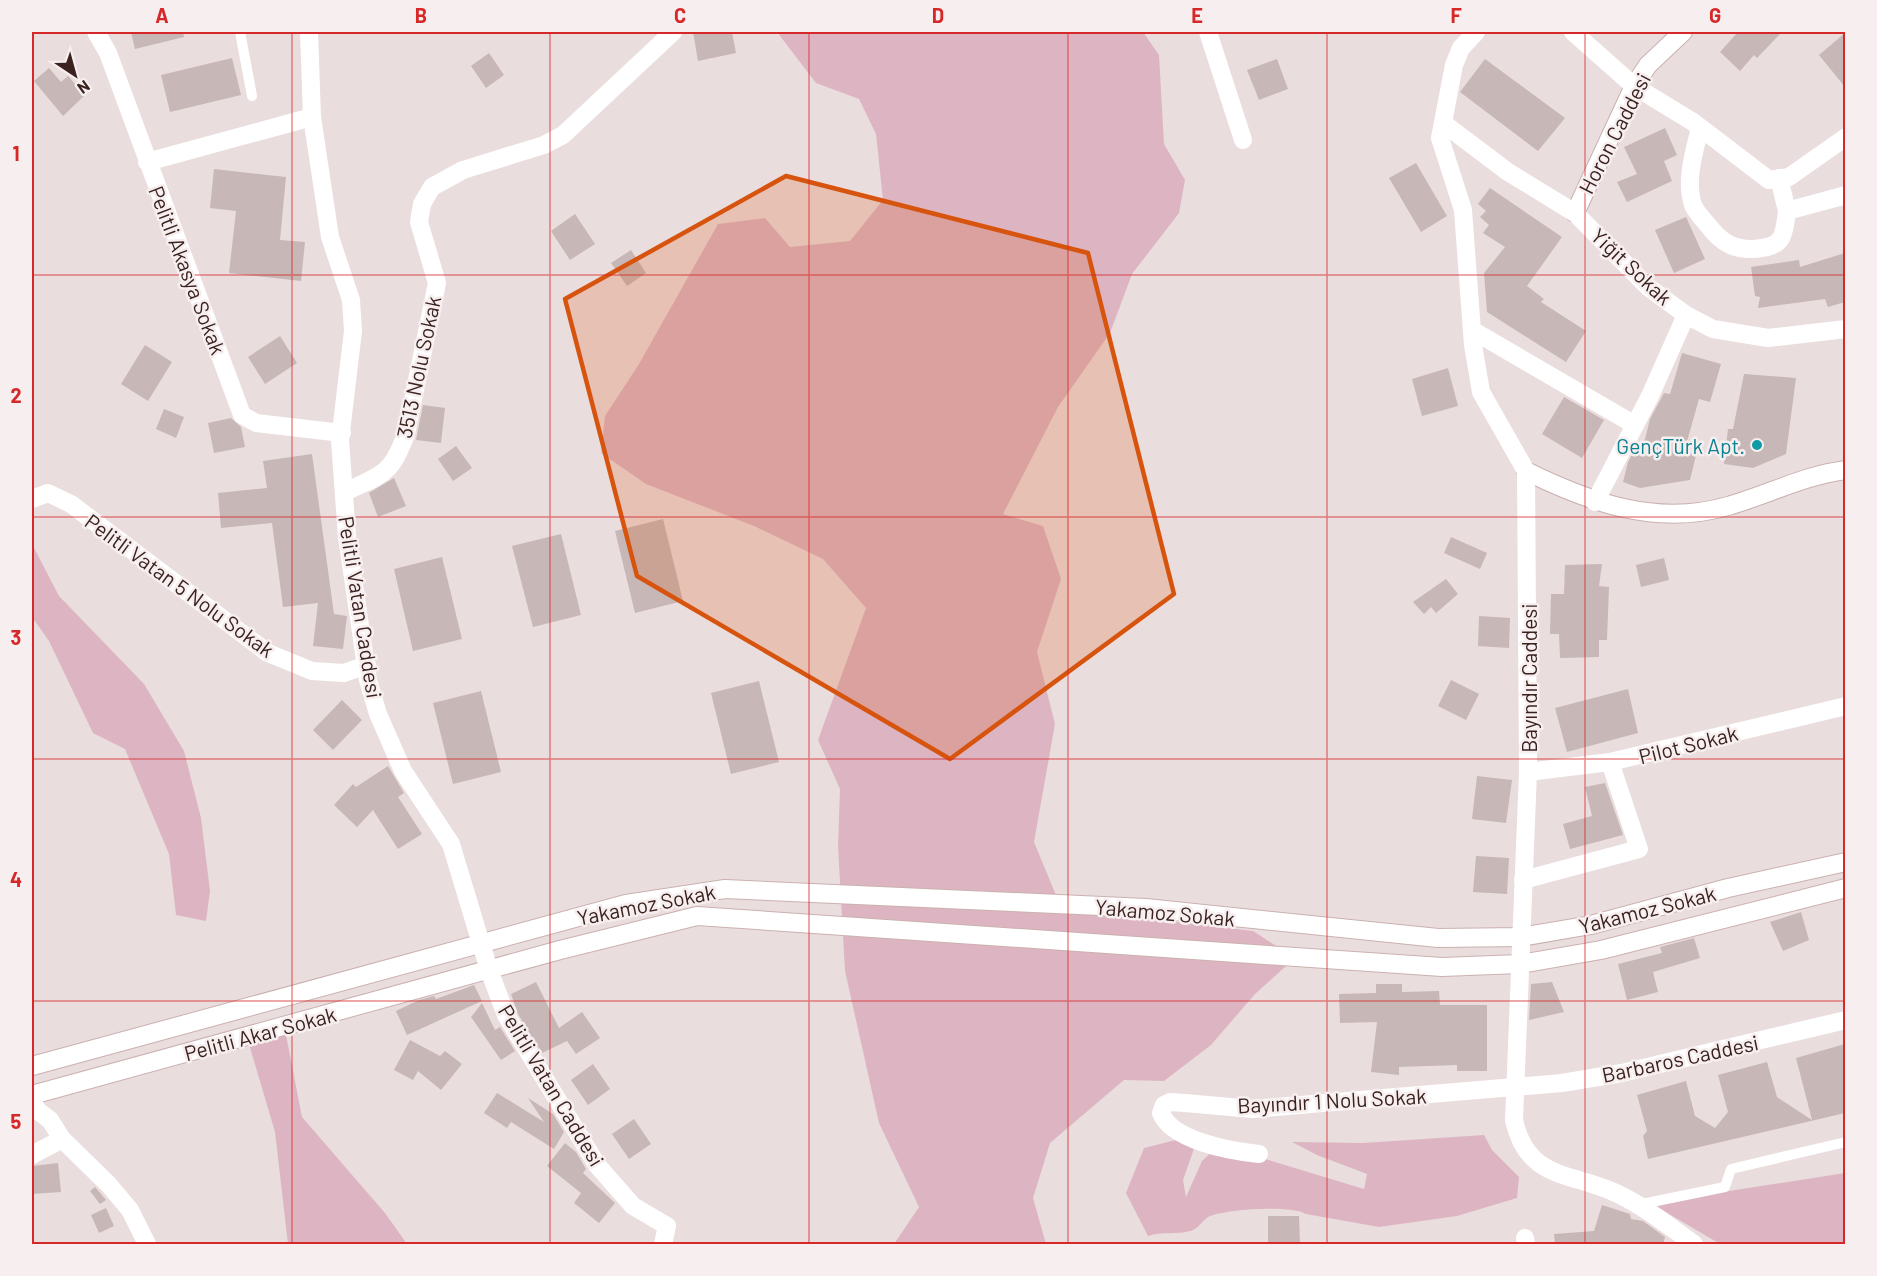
<svg xmlns="http://www.w3.org/2000/svg" width="1877" height="1276" font-family="Barlow,sans-serif">
<style>
.green{fill:#ddb5c2}
.building{fill:#c8b7b7}
.lines{fill:none;stroke-linecap:round;stroke-linejoin:round}
.secondary-casing{stroke:#cbb1b0;stroke-width:20}
.lane{stroke:#fff;stroke-width:10}
.street{stroke:#fff;stroke-width:18}
.secondary{stroke:#fff;stroke-width:18}
.marked{fill:#d7540e;fill-opacity:0.2;stroke:#d7540e;stroke-width:4.5;stroke-linejoin:round}
.grid{fill:none;stroke:#d62828;stroke-width:1.5;stroke-opacity:0.55}
.culture-dot{fill:#0f9aa8;stroke:#f7eeef;stroke-width:2}
.labels{text-anchor:middle;dominant-baseline:central;stroke-width:5;stroke-linejoin:round;paint-order:stroke}
.street-label{font-size:21px;fill:#3a221e;stroke:#f7eeef}
.culture-label{font-size:21px;fill:#0d838f;stroke:#f7eeef;text-anchor:end}
.neatline{fill:none;stroke:#d62828;stroke-width:2}
.grid-label{font-size:20px;text-anchor:middle;font-weight:bold;fill:#d62828}
</style>
<rect width="100%" height="100%" fill="#eaddde"/>
<g class="green">
<path d="M777,32H1143L1159,55L1164,144L1185,180L1179,213L1132,274L1110,333L1058,407L1003,514L1043,526L1061,579L1037,652L1055,724L1034,842L1058,900L1161,920L1253,931L1295,958L1255,994L1211,1045L1164,1081L1124,1080L1050,1143L1033,1198L1046,1244H894L919,1207L879,1123L845,971L838,846L840,789L818,740L866,608L823,559L754,526L646,484L601,453L605,416L639,364L718,224L765,218L790,247L850,241L883,200L876,134L859,99L816,83Z"/>
<path d="M32,544L59,596L144,684L184,751L201,818L210,891L206,921L176,915L169,854L125,749L93,733L49,641L32,617Z"/>
<path d="M263,1022L286,1035L302,1117L385,1213L407,1244H288L275,1132L249,1044Z"/>
<path d="M1484,1135L1492,1150L1519,1177L1517,1198L1457,1216L1379,1227L1306,1214C1290,1205 1226,1209 1208,1217C1202,1221 1197,1230 1190,1231C1176,1235 1162,1231 1148,1236L1126,1193L1144,1148L1176,1140L1196,1143L1183,1180L1186,1197L1202,1161L1219,1145L1364,1189L1367,1174L1317,1155L1292,1142L1363,1143Z"/>
<path d="M1845,1173V1244H1720L1654,1205L1678,1199Z"/>
</g>
<g class="building">
<path d="M131,32H183L184,37L135,49Z"/>
<path d="M693,32H732L736,53L698,61Z"/>
<path d="M1738,32H1782L1757,58L1754,55L1740,71L1720,52Z"/>
<path d="M1845,33V87L1819,55Z"/>
<path d="M489,53L504,75L486,88L471,66Z"/>
<path d="M232,58L241,95L170,112L161,75Z"/>
<path d="M1277,59L1288,89L1259,100L1247,70Z"/>
<path d="M1485,59L1565,118L1538,151L1460,92Z"/>
<path d="M49,68L61,82L68,76L85,95L63,116L34,81Z"/>
<path d="M1665,128L1677,155L1664,161L1672,181L1627,202L1617,182L1637,174L1624,147Z"/>
<path d="M1416,163L1447,216L1421,232L1389,178Z"/>
<path d="M214,169L286,177L280,240L305,242L301,281L229,273L236,211L210,208Z"/>
<path d="M1490,188L1562,237L1527,286L1544,299L1541,302L1586,331L1566,362L1487,312L1484,273L1505,247L1483,233L1489,225L1480,217L1486,211L1478,204Z"/>
<path d="M575,214L595,244L570,260L551,231Z"/>
<path d="M1686,217L1705,259L1674,273L1655,230Z"/>
<path d="M631,250L646,273L627,286L611,263Z"/>
<path d="M1845,253V302L1828,307L1825,299L1758,308L1760,297L1755,296L1751,267L1799,260L1800,267Z"/>
<path d="M280,336L297,363L265,384L248,357Z"/>
<path d="M145,345L172,362L148,401L121,384Z"/>
<path d="M1682,353L1721,364L1710,402L1699,399L1684,452L1696,455L1690,480L1640,488L1623,482L1628,462L1639,442L1644,443L1650,419L1664,393L1670,394Z"/>
<path d="M1448,368L1458,406L1422,416L1412,379Z"/>
<path d="M1744,374L1796,378L1786,454L1753,468L1724,464L1728,429H1733Z"/>
<path d="M1564,397L1604,420L1582,458L1542,434Z"/>
<path d="M423,405L445,408L441,443L416,440Z"/>
<path d="M164,409L184,417L176,438L156,429Z"/>
<path d="M231,418L241,427L245,447L214,453L208,423Z"/>
<path d="M456,446L472,468L453,481L438,459Z"/>
<path d="M312,454L334,614L347,616L343,649L313,646L318,603L283,607L272,523L221,528L218,493L267,488L263,461Z"/>
<path d="M394,478L406,506L378,517L369,493Z"/>
<path d="M663,519L683,601L635,613L615,531Z"/>
<path d="M561,534L581,615L533,627L512,546Z"/>
<path d="M1451,537L1487,553L1480,569L1444,553Z"/>
<path d="M442,557L462,639L413,651L394,569Z"/>
<path d="M1664,558L1669,580L1641,587L1636,565Z"/>
<path d="M1602,564L1599,586L1609,587L1607,640H1599V657L1560,658L1559,634H1550L1551,594H1564L1565,565Z"/>
<path d="M1446,579L1458,594L1436,613L1431,607L1424,614L1413,602Z"/>
<path d="M1479,616L1510,618L1509,648L1478,646Z"/>
<path d="M1451,680L1479,694L1466,720L1438,706Z"/>
<path d="M759,681L779,762L731,774L711,693Z"/>
<path d="M1628,689L1638,733L1567,752L1555,708Z"/>
<path d="M481,691L501,772L453,784L433,703Z"/>
<path d="M342,700L362,720L333,750L313,730Z"/>
<path d="M388,766L404,793L398,797L422,834L398,849L373,810L357,827L334,805L353,784L356,787Z"/>
<path d="M1477,776L1512,780L1506,823L1472,819Z"/>
<path d="M1605,783L1623,835L1570,849L1563,824L1592,816L1585,787Z"/>
<path d="M1476,856L1509,858L1507,894L1473,892Z"/>
<path d="M1801,912L1809,940L1783,951L1770,922Z"/>
<path d="M1694,938L1700,958L1653,972L1658,992L1627,1000L1618,964L1662,953L1660,947Z"/>
<path d="M536,982L559,1028L582,1012L600,1038L576,1054L567,1041L542,1053L518,1014L511,994Z"/>
<path d="M1552,982L1564,1012L1529,1020L1531,984Z"/>
<path d="M1376,984H1402V992L1439,991L1440,1005H1487V1071H1457V1065L1399,1067V1075L1371,1072L1377,1022L1340,1023L1339,994L1376,993Z"/>
<path d="M474,985L482,1001L407,1035L396,1011L419,1000L434,996L436,999Z"/>
<path d="M482,1003L495,1030L500,1027L515,1051L501,1060L471,1017Z"/>
<path d="M410,1040L440,1056L445,1051L462,1064L441,1090L418,1071L413,1080L394,1070Z"/>
<path d="M1845,1044V1113L1648,1159L1643,1136L1647,1131L1637,1095L1686,1081L1695,1116L1715,1128L1728,1112L1718,1075L1767,1062L1777,1097L1812,1120L1796,1058Z"/>
<path d="M593,1064L610,1089L588,1105L571,1080Z"/>
<path d="M497,1093L544,1122L528,1098L553,1114L564,1132L554,1149L511,1122L507,1128L484,1113Z"/>
<path d="M634,1119L651,1144L629,1159L612,1134Z"/>
<path d="M565,1143L576,1152L586,1169L583,1173L615,1203L599,1223L574,1203L581,1193L547,1166Z"/>
<path d="M58,1163L61,1192L32,1194V1166Z"/>
<path d="M95,1187L106,1200L100,1204L90,1191Z"/>
<path d="M1602,1205L1630,1214L1631,1219L1643,1221L1665,1237L1663,1245H1555L1554,1234L1594,1231Z"/>
<path d="M106,1208L114,1226L99,1233L91,1215Z"/>
<path d="M1268,1216H1299L1300,1244L1268,1245Z"/>
</g>
<g class="lines">
<defs>
<g id="secondary">
<path d="M1575,213L1634,86L1648,65L1683,32"/>
<path d="M1526,471C1589,502 1656,527 1728,506C1767,495 1805,475 1846,470"/>
<path d="M32,1066L626,904L725,889L1146,908L1438,938L1521,937L1591,925L1728,888L1846,862"/>
<path d="M32,1095L560,950L697,916L1442,967L1520,964L1601,950L1846,888"/>
</g>
</defs>
<use href="#secondary" class="secondary-casing"/>
<g class="lane">
<path d="M240,32L252,96"/>
<path d="M1637,1205L1725,1187L1731,1169L1846,1142"/>
</g>
<g class="street">
<path d="M96,32L108,53L242,415L256,423L342,433"/>
<path d="M309,32L312,117L330,237L351,300L353,331L340,440L347,537L368,680L378,714L403,771L451,844L489,970L506,1015L597,1165L633,1206L667,1226L663,1244"/>
<path d="M1208,32L1243,140"/>
<path d="M1476,32L1461,48L1454,65L1440,138L1463,210L1473,345L1481,392L1526,471L1528,772L1514,1120C1527,1180 1571,1172 1616,1193C1644,1206 1670,1227 1694,1244"/>
<path d="M1573,32L1634,86L1693,122L1769,180L1789,177L1846,137"/>
<path d="M1443,123L1508,172L1575,213L1648,287L1686,315L1713,329L1768,338L1846,329"/>
<path d="M1700,128C1694,152 1685,181 1693,205C1696,212 1702,218 1707,224C1722,244 1736,252 1762,248C1769,247 1777,245 1781,238C1785,231 1786,219 1787,211"/>
<path d="M147,162L312,117"/>
<path d="M1779,178L1787,211L1846,195"/>
<path d="M1472,330L1635,425"/>
<path d="M345,492C382,474 391,476 406,434L437,283L419,222L422,204L432,187L463,170L544,145L563,135L673,32"/>
<path d="M32,499L48,493L71,504L268,653L312,671L344,673L367,665"/>
<path d="M1595,502L1650,396L1686,315"/>
<path d="M1528,772L1610,762L1846,706"/>
<path d="M1523,880L1639,849L1610,762"/>
<path d="M32,1101L38,1111L50,1120L62,1139L109,1185L130,1210L147,1244"/>
<path d="M1259,1154C1231,1151 1172,1141 1161,1113L1164,1105L1170,1102L1185,1103L1253,1109L1562,1083L1622,1073L1846,1020"/>
<path d="M32,1155L62,1139"/>
<path d="M1525,1238L1526,1244"/>
</g>
<use href="#secondary" class="secondary"/>
</g>
<path class="marked" d="M786,176L1088,253L1174,594L950,759L637,576L565,299Z"/>
<path class="grid" d="M292,32V1244M550,32V1244M809,32V1244M1068,32V1244M1327,32V1244M1585,32V1244M32,275H1846M32,517H1846M32,759H1846M32,1001H1846"/>
<circle class="culture-dot" cx="1757" cy="445" r="6"/>
<g class="labels">
<g class="street-label">
<text transform="translate(1614 133) rotate(-63)">Horon Caddesi</text>
<text transform="translate(1632 266) rotate(43)">Yiğit Sokak</text>
<text transform="translate(188 270) rotate(69)">Pelitli Akasya Sokak</text>
<text transform="translate(418 367) rotate(-78)">3513 Nolu Sokak</text>
<text transform="translate(180 585) rotate(36)">Pelitli Vatan 5 Nolu Sokak</text>
<text transform="translate(361 607) rotate(81)">Pelitli Vatan Caddesi</text>
<text transform="translate(1528 678) rotate(-90)">Bayındır Caddesi</text>
<text transform="translate(1688 744) rotate(-14)">Pilot Sokak</text>
<text transform="translate(646 904) rotate(-11)">Yakamoz Sokak</text>
<text transform="translate(1647 909) rotate(-14)">Yakamoz Sokak</text>
<text transform="translate(1165 912) rotate(5)">Yakamoz Sokak</text>
<text transform="translate(260 1033) rotate(-15)">Pelitli Akar Sokak</text>
<text transform="translate(1680 1058) rotate(-12)">Barbaros Caddesi</text>
<text transform="translate(552 1085) rotate(59)">Pelitli Vatan Caddesi</text>
<text transform="translate(1332 1100) rotate(-3)">Bayındır 1 Nolu Sokak</text>
</g>
<g class="culture-label">
<text x="1745" y="445">GençTürk Apt.</text>
</g>
</g>
<rect width="1877" height="1276" fill="none" stroke="#f7eeef" stroke-width="66"/>
<g transform="translate(75 75) rotate(144)" stroke="#f7eeef" stroke-width="4.5" paint-order="stroke">
<path d="M0-4.5L10 22L0 15L-10 22Z" fill="#3a221e"/>
<text y="-9" font-size="16" font-weight="bold" text-anchor="middle" fill="#3a221e">N</text>
</g>
<rect x="33" y="33" width="1811" height="1210" class="neatline"/>
<g class="grid-label">
<text x="162" y="23">A</text>
<text x="421" y="23">B</text>
<text x="680" y="23">C</text>
<text x="938" y="23">D</text>
<text x="1197" y="23">E</text>
<text x="1456" y="23">F</text>
<text x="1715" y="23">G</text>
<text x="16" y="161">1</text>
<text x="16" y="403">2</text>
<text x="16" y="645">3</text>
<text x="16" y="887">4</text>
<text x="16" y="1129">5</text>
</g>
</svg>
